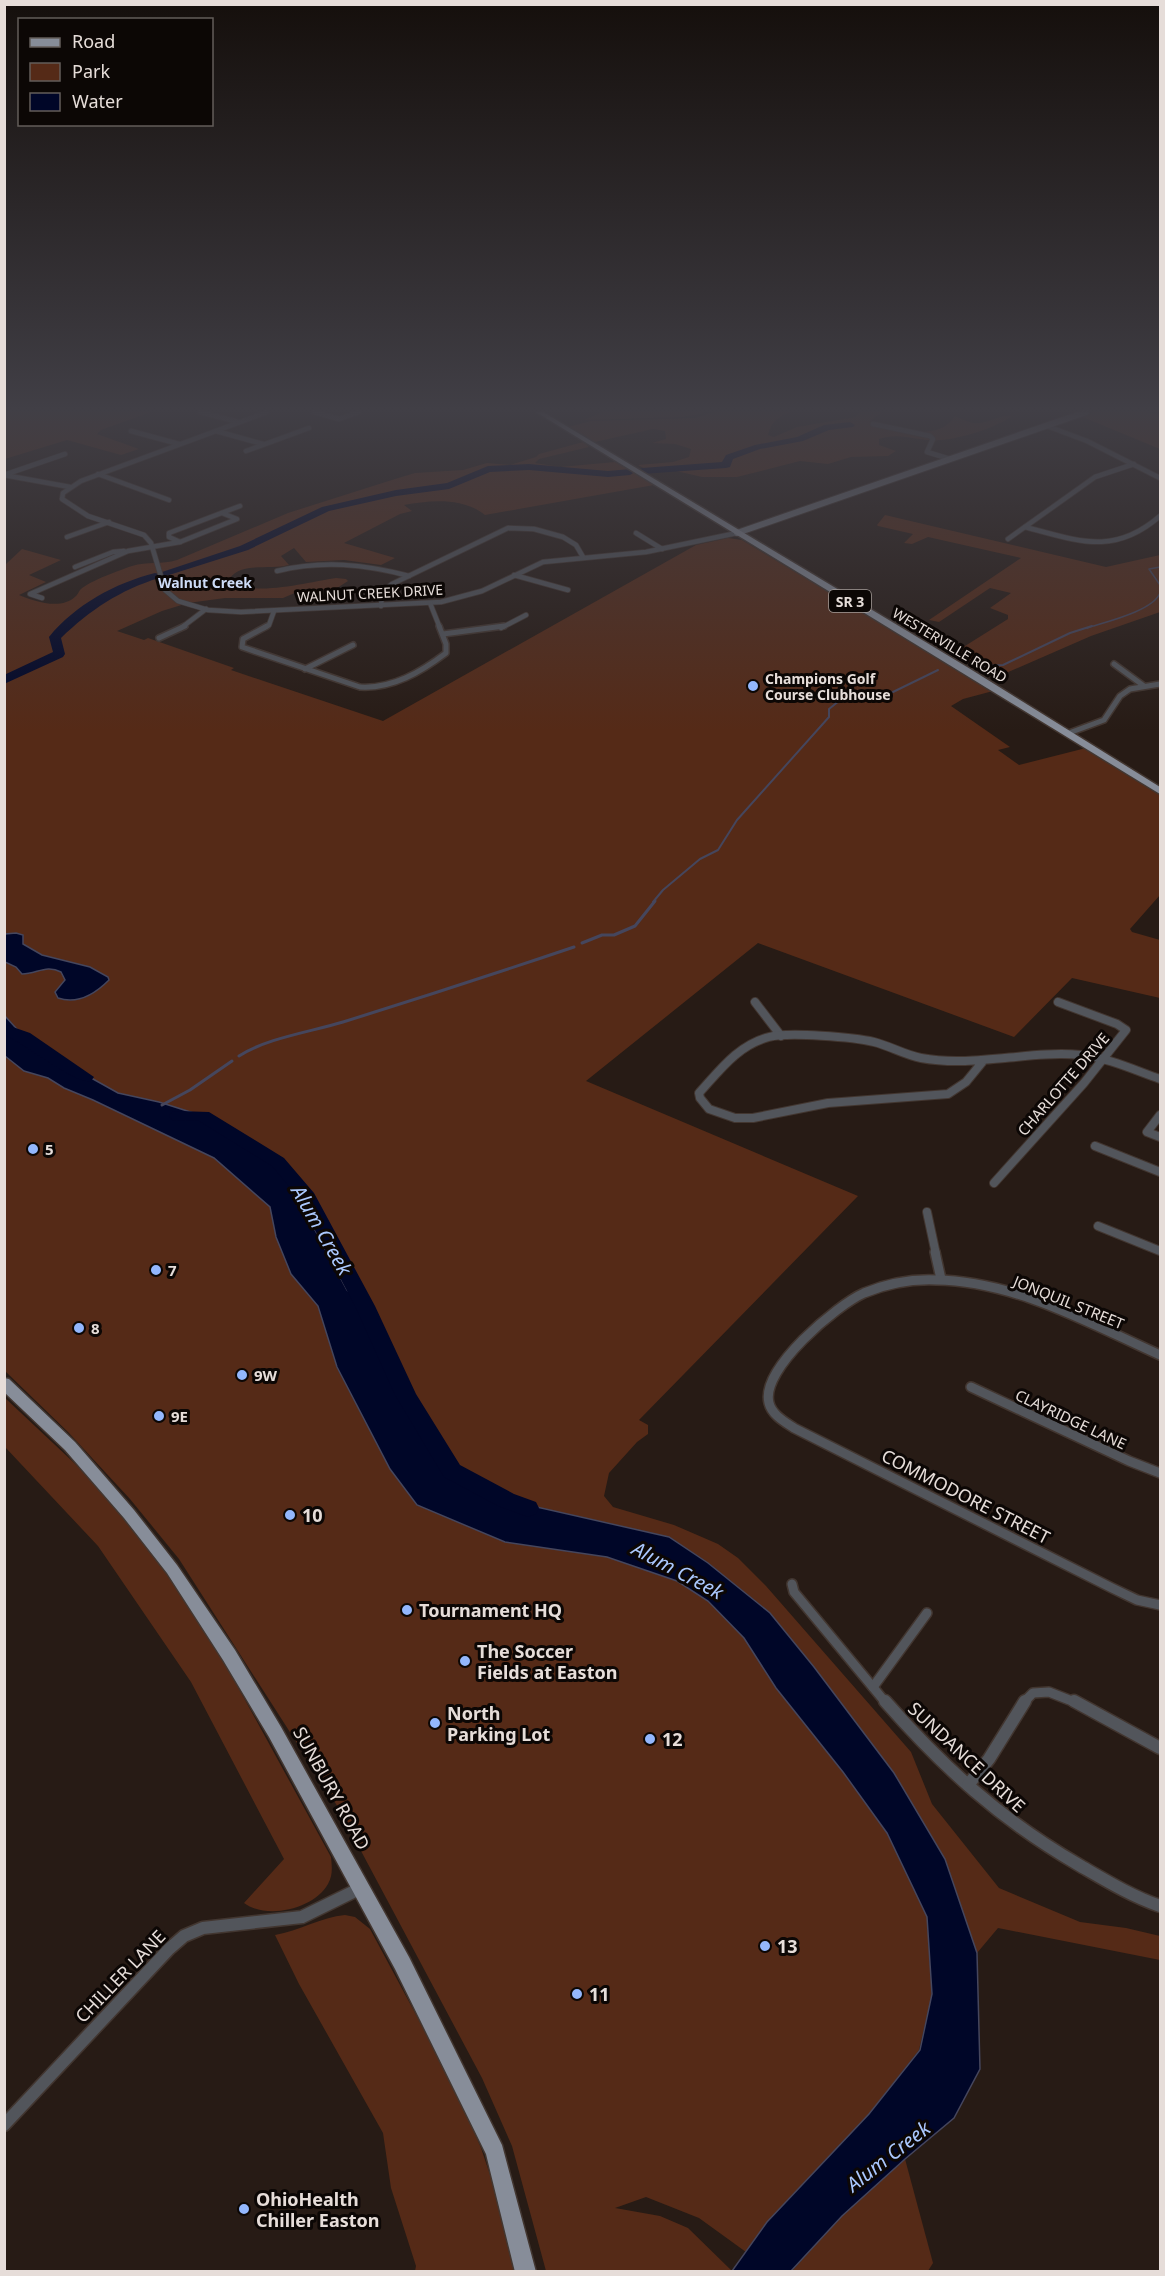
<svg xmlns="http://www.w3.org/2000/svg" width="1165" height="2276" font-family="'Noto Sans',sans-serif">
<style>
.green{fill:#552a17}
.water{fill:#000628;stroke:#45465d;stroke-width:1.5}
.lines{fill:none;stroke-linecap:round;stroke-linejoin:round}
.stream-far2{stroke:#45465d;stroke-width:1.5}
.stream-far1{stroke:#45465d;stroke-width:2}
.stream{stroke:#45465d;stroke-width:3}
.river{fill:#000628;fill-rule:evenodd}
.minor-far4-casing{stroke:#423630;stroke-width:6}
.minor-far3-casing{stroke:#423630;stroke-width:8}
.minor-far2-casing{stroke:#423630;stroke-width:10}
.minor-far1-casing{stroke:#423630;stroke-width:12}
.minor-casing{stroke:#423630;stroke-width:15}
.secondary-casing{stroke:#423630;stroke-width:8}
.primary-casing{stroke:#423630;stroke-width:3}
.minor-far4{stroke:#52555b;stroke-width:4.5}
.minor-far3{stroke:#52555b;stroke-width:5}
.minor-far2{stroke:#52555b;stroke-width:8}
.minor-far1{stroke:#52555b;stroke-width:9}
.minor{stroke:#52555b;stroke-width:12}
.secondary{stroke:#70757e;stroke-width:6}
.primary{fill:#878d99;fill-rule:evenodd}
.poi-dot{fill:#93b7fd;stroke:#0c0705;stroke-width:2}
.labels{text-anchor:middle;dominant-baseline:central;stroke-width:6;stroke-linejoin:round;paint-order:stroke}
.far-neighbourhood-label{font-size:14px;font-weight:bold;fill:#cddbf6;stroke:#0c0705}
.far-street-label{font-size:14px;fill:#e6ddd9;stroke:#0c0705}
.shield{fill:#0c0705;stroke:#a59d99;stroke-width:1.5}
.shield-label{font-size:14px;font-weight:bold;fill:#e6ddd9}
.far-poi-label{font-size:14px;font-weight:bold;fill:#e6ddd9;stroke:#0c0705;text-anchor:start}
.street-label{font-size:15px;fill:#e6ddd9;stroke:#0c0705}
.poi-label{font-size:15px;font-weight:bold;fill:#e6ddd9;stroke:#0c0705;text-anchor:start}
.near-street-label{font-size:18px;fill:#e6ddd9;stroke:#0c0705}
.near-poi-label{font-size:18px;font-weight:bold;fill:#e6ddd9;stroke:#0c0705;text-anchor:start}
.near-water-label{font-size:20px;font-style:italic;fill:#abc8fe;stroke:#0c0705}
</style>
<rect width="100%" height="100%" fill="#271b15"/>
<g class="green">
<path d="M4,412H151L101,430L97,434L139,449L121,455L67,440L5,459Z"/>
<path d="M602,412H700L705,413L683,417L584,420Z"/>
<path d="M715,412H791C780,415 771,422 768,435L774,437L797,427L856,417L860,412H882L869,422C893,429 939,443 955,416C963,419 970,424 979,423C990,422 1001,414 1012,416C994,429 950,443 927,440C910,438 896,433 879,439V445L896,451L888,456L851,457L828,464L800,461L737,477H702L676,471L651,472L638,465L673,462L689,457L691,449L675,444L652,443L666,439L665,431L653,429L595,442L568,427L591,421L695,418Z"/>
<path d="M1094,412H1145L1160,415V449L1080,416Z"/>
<path d="M583,442L589,447L539,459L535,463L560,467L615,462L654,485L485,515C463,497 430,500 404,505L412,511L400,514L344,543L395,558L381,565L344,560L306,562L294,548L281,556L289,565C271,570 241,562 230,578C246,600 312,581 336,578L346,579L348,581L334,590L304,589L283,598H225L188,603L162,611L117,631L144,640L148,638L234,668L231,670L383,721L696,545L728,538L742,540L993,691L963,699L951,706L1010,747L998,750L1019,765L1086,748L1160,795V895L1130,929L1132,932L1160,940V998L1072,978L1014,1037L758,943L586,1081L858,1196L639,1420L648,1425V1434L637,1442L609,1473L604,1496L613,1507L674,1525L718,1544L738,1558L766,1586L911,1752L932,1804L999,1888L1080,1922L1126,1928L1160,1936V1960L998,1928L977,1953L945,1859L894,1774L814,1667L770,1613L708,1563L669,1537L506,1500L452,1471L406,1395L366,1307L347,1290L314,1228L305,1193L159,1102L118,1093L68,1065L24,1037L5,1016V565L22,549L61,560L29,575L46,582L19,595C34,601 61,611 76,596C79,593 78,592 81,589C90,581 120,570 132,566C147,561 162,565 177,560L288,513L395,479L415,473L463,470L487,463L510,465L536,457L539,454Z"/>
<path d="M885,515L1106,567L1160,555V612L1091,636L997,677H991L956,655L957,651L1008,619V615L990,608L1011,593L990,588L939,622L929,620L1021,558L928,537L912,544L904,543L913,534L878,526L877,525Z"/>
<path d="M5,1056L25,1071L48,1078L64,1088L93,1100L214,1158L271,1207L276,1237L291,1274L318,1306L337,1368L390,1469L417,1505L505,1542L607,1557L677,1581L709,1601L744,1638L776,1688L843,1772L887,1833L927,1917L932,1994L919,2050L869,2114L767,2222L746,2252L699,2218L646,2197L615,2208L660,2216L688,2228L732,2271H546L512,2146L482,2078L336,1804L179,1559L130,1499L68,1432L5,1371Z"/>
<path d="M4,1397L87,1475L148,1546L179,1589L209,1634L331,1857C332,1867 333,1875 328,1884C314,1909 267,1920 244,1903L284,1859L191,1682L98,1546L5,1447Z"/>
<path d="M345,1915L355,1917L370,1929L457,2091L481,2148L517,2254L520,2271H415L416,2266L391,2188L383,2133L299,1984L275,1935C299,1931 321,1917 345,1915Z"/>
<path d="M905,2159L933,2263L928,2271L791,2272L842,2216Z"/>
</g>
<g class="water">
<path d="M16,933L23,935V944L42,955L90,967L108,977L109,980C95,994 78,1005 58,998L55,992L65,980L61,972C46,964 37,974 22,974L16,967L5,962V934Z"/>
<path d="M5,1016L24,1037L68,1065L118,1093L159,1102L203,1116L278,1162L305,1193L314,1228L347,1290L365,1306L406,1395L452,1471L506,1500L669,1537L708,1563L770,1613L814,1667L894,1773L945,1859L977,1953L980,2069L954,2118L905,2159L842,2216L791,2271H732L767,2222L869,2114L920,2050L932,1994L927,1917L887,1833L843,1772L776,1688L744,1638L708,1601L677,1581L607,1557L505,1542L417,1505L390,1469L337,1367L318,1306L291,1274L276,1237L270,1207L214,1158L93,1100L64,1088L48,1078L24,1071L5,1056Z"/>
</g>
<g class="lines">
<g class="stream-far2">
<path d="M1160,567L1149,569L1160,585"/>
<path d="M1087,628C1105,622 1153,611 1160,593"/>
</g>
<g class="stream-far1">
<path d="M979,666L1003,665L1070,633L1092,626"/>
<path d="M653,902L663,890L700,859L718,850L737,820L829,717V709L839,701L893,692L938,670"/>
</g>
<g class="stream">
<path d="M582,943L602,935H614L635,926L655,901"/>
<path d="M239,1056C267,1038 310,1032 343,1022C420,998 497,973 574,947"/>
<path d="M162,1105L190,1090L232,1061"/>
</g>
<g class="river">
<path d="M850,422L855,425L853,427L829,430L803,441L760,449L733,459L730,467L726,468L642,474L637,471L642,468L722,462L726,455L755,445L797,437L824,425Z"/>
<path d="M529,464L608,471L630,469L635,472L630,475L608,477L529,470L490,472L449,489L396,496L329,511L248,550L169,575L165,576L159,573L240,546L322,507L396,490L447,483L488,466Z"/>
<path d="M155,573L159,574V578C120,590 90,610 61,638L65,654L63,657L4,684V675L53,652L49,637C75,605 115,583 155,573Z"/>
<path d="M4,1024L30,1033L94,1077L91,1081C75,1085 25,1043 4,1035Z"/>
<path d="M178,1111L209,1112L284,1158L314,1193L375,1306L416,1394L460,1465L514,1494L536,1502L539,1508L536,1514L528,1517L498,1506L444,1477L395,1395L355,1306L297,1196L272,1166L199,1121L172,1120L169,1116L172,1112Z"/>
</g>
<defs>
<g id="minor-far4">
<path d="M200,412L239,422"/>
<path d="M267,412L81,481L63,493L62,499L88,516L144,535L151,543L165,590L178,601L208,610L241,612L441,602L482,591L543,562L646,552L737,533"/>
<path d="M314,412L339,419L359,412"/>
<path d="M873,424L930,436L933,439L927,452L950,459"/>
<path d="M1047,426L1087,441L1160,478"/>
<path d="M131,431L179,444"/>
<path d="M216,431L263,444"/>
<path d="M246,451L309,428"/>
<path d="M98,474L169,500"/>
<path d="M4,475L70,487"/>
<path d="M4,475L65,454"/>
<path d="M1025,527C1079,541 1114,556 1160,516"/>
<path d="M636,533L662,549"/>
<path d="M67,537L109,522"/>
<path d="M1008,539L1095,477L1134,464"/>
<path d="M180,542L169,537V533L240,506"/>
<path d="M75,567L113,552L124,551"/>
<path d="M277,571C323,560 364,564 409,576"/>
<path d="M514,575L568,590"/>
<path d="M42,598L30,594L128,551L180,542L237,519L222,513"/>
<path d="M430,603L440,628"/>
<path d="M381,606L382,592L392,584L508,528L534,529L563,537L576,545L583,557"/>
<path d="M181,628L206,609"/>
<path d="M264,628L269,625L274,611"/>
<path d="M501,628L526,615"/>
</g>
<g id="minor-far3">
<path d="M267,626L243,639L242,647L360,687C392,689 421,672 446,653V644L439,626"/>
<path d="M443,634L504,626"/>
<path d="M159,638L185,626"/>
<path d="M1114,664L1144,686"/>
<path d="M305,669L353,645"/>
<path d="M1069,733L1104,720L1120,696L1130,689L1160,684"/>
</g>
<g id="minor-far2">
<path d="M755,1002L781,1036"/>
<path d="M984,1060L966,1082L948,1094L828,1103L753,1118H735L709,1109L700,1098L699,1093C720,1070 738,1045 769,1037C788,1032 854,1037 874,1042C890,1046 905,1055 921,1058C974,1068 1029,1050 1081,1055C1109,1058 1134,1070 1160,1079"/>
<path d="M1160,1115L1147,1132L1160,1137"/>
<path d="M1095,1146L1160,1172"/>
<path d="M994,1183L1084,1083L1126,1030L1117,1024L1058,1002"/>
<path d="M927,1212L936,1254"/>
<path d="M1098,1226L1160,1251"/>
</g>
<g id="minor-far1">
<path d="M935,1252L941,1279"/>
<path d="M1160,1355C1089,1323 1015,1281 936,1280C912,1279 886,1284 864,1293C837,1305 760,1369 769,1403C772,1415 785,1422 794,1428L1112,1588L1137,1600L1160,1605"/>
<path d="M971,1387L1129,1461L1160,1473"/>
<path d="M792,1584L794,1592L886,1703"/>
<path d="M873,1687L927,1613"/>
<path d="M1023,1703L1033,1693L1049,1692L1077,1703"/>
</g>
<g id="minor">
<path d="M885,1701C944,1768 1001,1820 1079,1865C1105,1880 1131,1896 1160,1906"/>
<path d="M1074,1701L1160,1748"/>
<path d="M968,1785L989,1759L1025,1701"/>
<path d="M4,2125L169,1949L184,1936L203,1928L302,1917L361,1888"/>
</g>
<path id="secondary" d="M737,533L1086,412"/>
<g id="primary">
<path d="M536,412H543L967,667L1160,787V794Z"/>
<path d="M4,1378L9,1379L75,1442L134,1510L177,1565L235,1650L281,1727L409,1957L502,2145L536,2272H515L486,2154L395,1969L269,1737L223,1660L167,1573L124,1518L65,1450L4,1392Z"/>
</g>
</defs>
<use href="#minor-far4" class="minor-far4-casing"/>
<use href="#minor-far3" class="minor-far3-casing"/>
<use href="#minor-far2" class="minor-far2-casing"/>
<use href="#minor-far1" class="minor-far1-casing"/>
<use href="#minor" class="minor-casing"/>
<use href="#secondary" class="secondary-casing"/>
<use href="#primary" class="primary-casing"/>
<use href="#minor-far4" class="minor-far4"/>
<use href="#minor-far3" class="minor-far3"/>
<use href="#minor-far2" class="minor-far2"/>
<use href="#minor-far1" class="minor-far1"/>
<use href="#minor" class="minor"/>
<use href="#secondary" class="secondary"/>
<use href="#primary" class="primary"/>
</g>
<linearGradient id="sky" x2="0" y2="1"><stop stop-color="#150f0c"/><stop offset="0.56" stop-color="#413f46"/><stop offset="1" stop-color="#413f46" stop-opacity="0"/></linearGradient>
<rect width="1165" height="731" fill="url(#sky)"/>
<g class="poi-dot">
<circle cx="753" cy="686" r="6"/>
<circle cx="33" cy="1149" r="6"/>
<circle cx="156" cy="1270" r="6"/>
<circle cx="79" cy="1328" r="6"/>
<circle cx="242" cy="1375" r="6"/>
<circle cx="159" cy="1416" r="6"/>
<circle cx="290" cy="1515" r="6"/>
<circle cx="407" cy="1610" r="6"/>
<circle cx="465" cy="1661" r="6"/>
<circle cx="435" cy="1723" r="6"/>
<circle cx="650" cy="1739" r="6"/>
<circle cx="765" cy="1946" r="6"/>
<circle cx="577" cy="1994" r="6"/>
<circle cx="244" cy="2209" r="6"/>
</g>
<g class="labels">
<g class="far-neighbourhood-label">
<text x="205" y="582">Walnut Creek</text>
</g>
<g class="far-street-label">
<text transform="translate(370 593) rotate(-3)">WALNUT CREEK DRIVE</text>
<text transform="translate(950 645) rotate(31)">WESTERVILLE ROAD</text>
</g>
<rect class="shield" x="829" y="590" width="42" height="22" rx="4.5"/>
<g class="shield-label">
<text x="850" y="601">SR 3</text>
</g>
<g class="far-poi-label">
<text x="765" y="678">Champions Golf<tspan x="765" dy="16">Course Clubhouse</tspan></text>
</g>
<g class="street-label">
<text transform="translate(1063 1084) rotate(-49)">CHARLOTTE DRIVE</text>
<text transform="translate(1069 1302) rotate(22)">JONQUIL STREET</text>
<text transform="translate(1071 1419) rotate(25)">CLAYRIDGE LANE</text>
</g>
<g class="poi-label">
<text x="45" y="1149">5</text>
<text x="168" y="1270">7</text>
<text x="91" y="1328">8</text>
<text x="254" y="1375">9W</text>
<text x="171" y="1416">9E</text>
</g>
<g class="near-street-label">
<text transform="translate(966 1496) rotate(27)">COMMODORE STREET</text>
<text transform="translate(967 1757) rotate(43)">SUNDANCE DRIVE</text>
<text transform="translate(332 1788) rotate(61)">SUNBURY ROAD</text>
<text transform="translate(120 1976) rotate(-46)">CHILLER LANE</text>
</g>
<g class="near-poi-label">
<text x="302" y="1515">10</text>
<text x="419" y="1610">Tournament HQ</text>
<text x="477" y="1651">The Soccer<tspan x="477" dy="21">Fields at Easton</tspan></text>
<text x="447" y="1713">North<tspan x="447" dy="21">Parking Lot</tspan></text>
<text x="662" y="1739">12</text>
<text x="777" y="1946">13</text>
<text x="589" y="1994">11</text>
<text x="256" y="2199">OhioHealth<tspan x="256" dy="21">Chiller Easton</tspan></text>
</g>
<g class="near-water-label">
<text transform="translate(322 1230) rotate(60)">Alum Creek</text>
<text transform="translate(678 1570) rotate(28)">Alum Creek</text>
<text transform="translate(888 2156) rotate(-38)">Alum Creek</text>
</g>
</g>
<rect width="1165" height="2276" fill="none" stroke="#e6ddd9" stroke-width="12"/>
<rect x="18" y="18" width="195" height="108" fill="#0c0705" stroke="#635d5a" stroke-width="1.5"/>
<rect x="30" y="38" width="30" height="9" fill="#878d99" stroke="#635d5a" stroke-width="1.5"/>
<text x="72" y="48" font-size="18" fill="#e6ddd9">Road</text>
<rect x="30" y="63" width="30" height="18" fill="#552a17" stroke="#635d5a" stroke-width="1.5"/>
<text x="72" y="78" font-size="18" fill="#e6ddd9">Park</text>
<rect x="30" y="93" width="30" height="18" fill="#000628" stroke="#635d5a" stroke-width="1.5"/>
<text x="72" y="108" font-size="18" fill="#e6ddd9">Water</text>
</svg>
